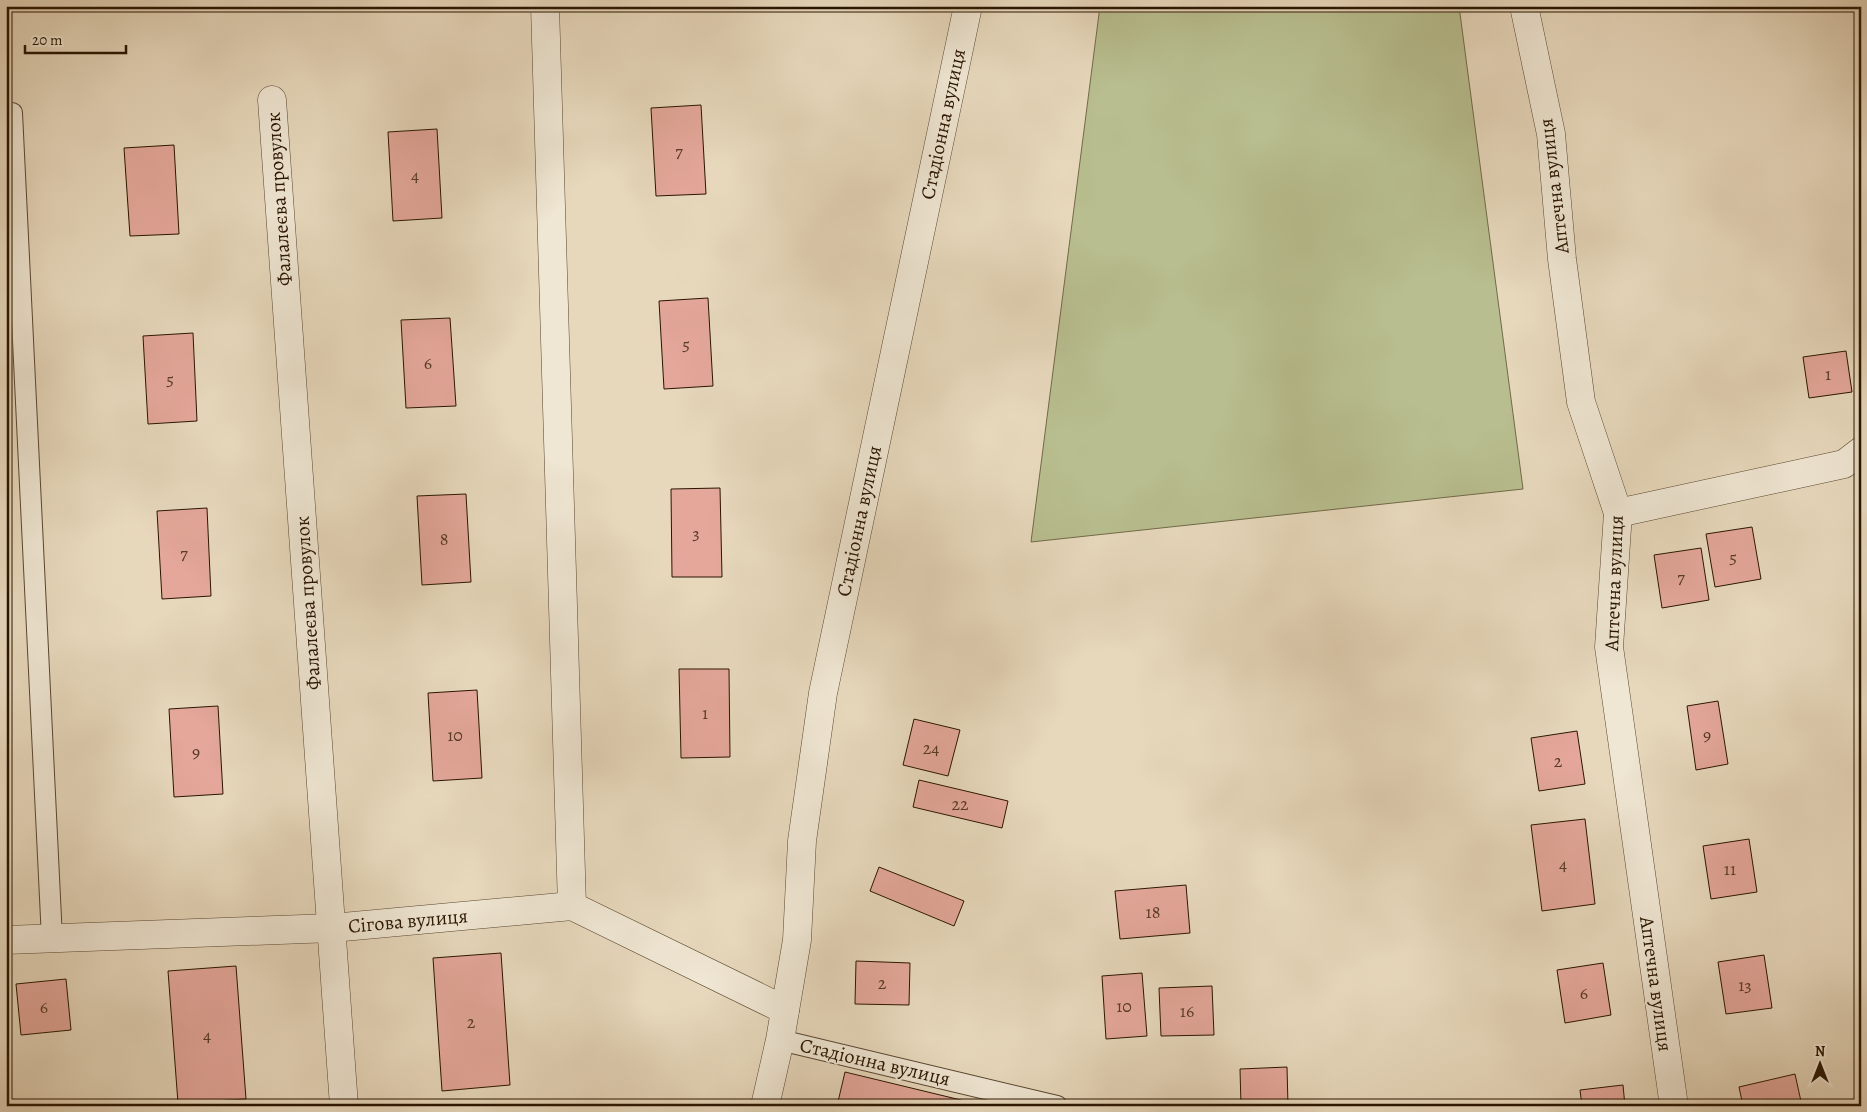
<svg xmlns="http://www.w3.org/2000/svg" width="1867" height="1112" font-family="Alegreya,serif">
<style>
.green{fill:#b8be8f;stroke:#716a48}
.building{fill:#e4a79a;stroke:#2a1501}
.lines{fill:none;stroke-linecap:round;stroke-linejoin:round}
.service-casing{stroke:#594630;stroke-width:22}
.minor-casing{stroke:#594630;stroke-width:29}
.service{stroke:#efe6d3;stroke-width:20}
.minor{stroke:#efe6d3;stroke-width:28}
.labels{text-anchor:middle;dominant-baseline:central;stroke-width:4;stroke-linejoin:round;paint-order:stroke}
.number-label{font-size:18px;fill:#583a27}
.street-label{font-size:20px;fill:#2a1501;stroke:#efe6d3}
</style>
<rect width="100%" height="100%" fill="#e7d8bc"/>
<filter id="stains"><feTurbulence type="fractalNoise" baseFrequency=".004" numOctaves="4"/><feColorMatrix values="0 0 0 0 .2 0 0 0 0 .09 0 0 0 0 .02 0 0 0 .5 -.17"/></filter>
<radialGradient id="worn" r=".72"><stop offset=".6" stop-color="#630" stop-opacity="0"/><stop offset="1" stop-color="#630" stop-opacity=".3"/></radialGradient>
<path class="green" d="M1100,6H1459L1523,489L1031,542Z"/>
<g class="building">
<path d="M701,105L706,194L656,196L651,108Z"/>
<path d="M437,129L442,218L393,221L388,132Z"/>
<path d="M174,145L179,234L130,236L124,148Z"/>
<path d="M708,298L713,386L664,389L659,301Z"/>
<path d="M450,318L456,406L406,408L401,320Z"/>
<path d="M193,333L197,421L148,424L143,336Z"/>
<path d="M1846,351L1852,392L1809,398L1803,357Z"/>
<path d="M720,488L722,577H672L671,489Z"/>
<path d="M466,494L471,582L422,585L417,496Z"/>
<path d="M207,508L211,596L162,599L157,511Z"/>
<path d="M1752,527L1761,579L1715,587L1706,534Z"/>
<path d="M1701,548L1709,600L1662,608L1654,555Z"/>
<path d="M679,669H729L730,757L681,758Z"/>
<path d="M477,690L482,778L433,781L428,693Z"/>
<path d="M1718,701L1728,764L1696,770L1687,706Z"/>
<path d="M218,706L223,794L174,797L169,709Z"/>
<path d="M914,719L960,730L948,776L903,765Z"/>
<path d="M1577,731L1585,784L1539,791L1531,738Z"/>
<path d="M919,780L1008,801L1002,828L913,807Z"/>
<path d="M1585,819L1595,904L1542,911L1531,825Z"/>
<path d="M1749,839L1757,892L1711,899L1703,846Z"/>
<path d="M879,867L964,901L954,926L870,891Z"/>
<path d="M1186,885L1190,933L1120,939L1115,891Z"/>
<path d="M501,953L510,1085L442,1091L433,958Z"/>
<path d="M1764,955L1772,1008L1726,1014L1718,962Z"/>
<path d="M856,961L910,963L909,1005L855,1004Z"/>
<path d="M1603,963L1611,1015L1565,1023L1557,970Z"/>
<path d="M236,966L246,1099L178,1103L168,971Z"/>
<path d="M1142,973L1147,1036L1106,1039L1102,976Z"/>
<path d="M66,979L71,1030L21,1035L16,984Z"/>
<path d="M1212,986L1214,1035L1161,1036L1159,988Z"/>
<path d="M1287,1067L1288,1106H1241L1240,1069Z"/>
<path d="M845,1072L965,1101L963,1106H837Z"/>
<path d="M1795,1074L1802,1106H1743L1739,1087Z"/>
<path d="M1623,1085L1625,1106H1582L1580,1090Z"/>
</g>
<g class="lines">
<defs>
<g id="service">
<path d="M12,113L52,939"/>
<path d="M780,1040L1057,1106"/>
</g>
<g id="minor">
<path d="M545,6L572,906"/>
<path d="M1524,6L1551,134L1562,259L1581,402L1618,513L1609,647L1674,1106"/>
<path d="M272,100L344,1106"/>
<path d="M1618,513L1844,464L1861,451"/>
<path d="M6,940L332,928L572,906L785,1010"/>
<path d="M765,1106L780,1040L797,940L802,841L823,693L968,6"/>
</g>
</defs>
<use href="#service" class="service-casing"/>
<use href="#minor" class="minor-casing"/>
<use href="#service" class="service"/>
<use href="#minor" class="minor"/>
</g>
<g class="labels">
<g class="number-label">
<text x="679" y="151">7</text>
<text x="415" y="175">4</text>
<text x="686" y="344">5</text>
<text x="428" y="363">6</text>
<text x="1828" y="374">1</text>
<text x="170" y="379">5</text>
<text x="696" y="533">3</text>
<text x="444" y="539">8</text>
<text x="184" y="553">7</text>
<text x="1733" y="557">5</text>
<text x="1681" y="577">7</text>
<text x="705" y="713">1</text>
<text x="455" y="735">10</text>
<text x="1707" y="735">9</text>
<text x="931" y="748">24</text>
<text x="196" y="752">9</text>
<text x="1558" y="761">2</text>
<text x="960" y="804">22</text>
<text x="1563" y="864">4</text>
<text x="1730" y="869">11</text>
<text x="1153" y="912">18</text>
<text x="882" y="983">2</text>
<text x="1745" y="985">13</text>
<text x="1584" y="993">6</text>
<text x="1124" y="1006">10</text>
<text x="44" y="1007">6</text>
<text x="1187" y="1011">16</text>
<text x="471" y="1022">2</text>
<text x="207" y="1035">4</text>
</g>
<g class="street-label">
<text transform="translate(943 124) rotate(-78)">Стадіонна вулиця</text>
<text transform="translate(1554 186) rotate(-97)">Аптечна вулиця</text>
<text transform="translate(279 199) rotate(-94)">Фалалеєва провулок</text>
<text transform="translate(859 521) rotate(-78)">Стадіонна вулиця</text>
<text transform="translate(1614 583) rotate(-88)">Аптечна вулиця</text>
<text transform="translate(308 603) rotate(-94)">Фалалеєва провулок</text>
<text transform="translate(408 921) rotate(-5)">Сігова вулиця</text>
<text transform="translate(1656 984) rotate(82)">Аптечна вулиця</text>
<text transform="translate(875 1062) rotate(13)">Стадіонна вулиця</text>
</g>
</g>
<rect width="1867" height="1112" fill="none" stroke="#e7d8bc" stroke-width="25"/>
<rect x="8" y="8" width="1852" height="1097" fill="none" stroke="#2a1501" stroke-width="2.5"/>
<rect x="12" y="12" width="1842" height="1087" fill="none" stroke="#2a1501"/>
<g transform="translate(1820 1064)" stroke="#efe6d3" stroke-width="4" paint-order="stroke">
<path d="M0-4L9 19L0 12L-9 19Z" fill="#2a1501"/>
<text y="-8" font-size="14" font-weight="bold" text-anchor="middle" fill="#2a1501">N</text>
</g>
<path d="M25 45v8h101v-8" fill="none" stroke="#2a1501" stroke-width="2.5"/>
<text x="32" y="45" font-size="15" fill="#2a1501" stroke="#efe6d3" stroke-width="4" paint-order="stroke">20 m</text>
<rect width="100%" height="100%" filter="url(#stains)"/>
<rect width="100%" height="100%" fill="url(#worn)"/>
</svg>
